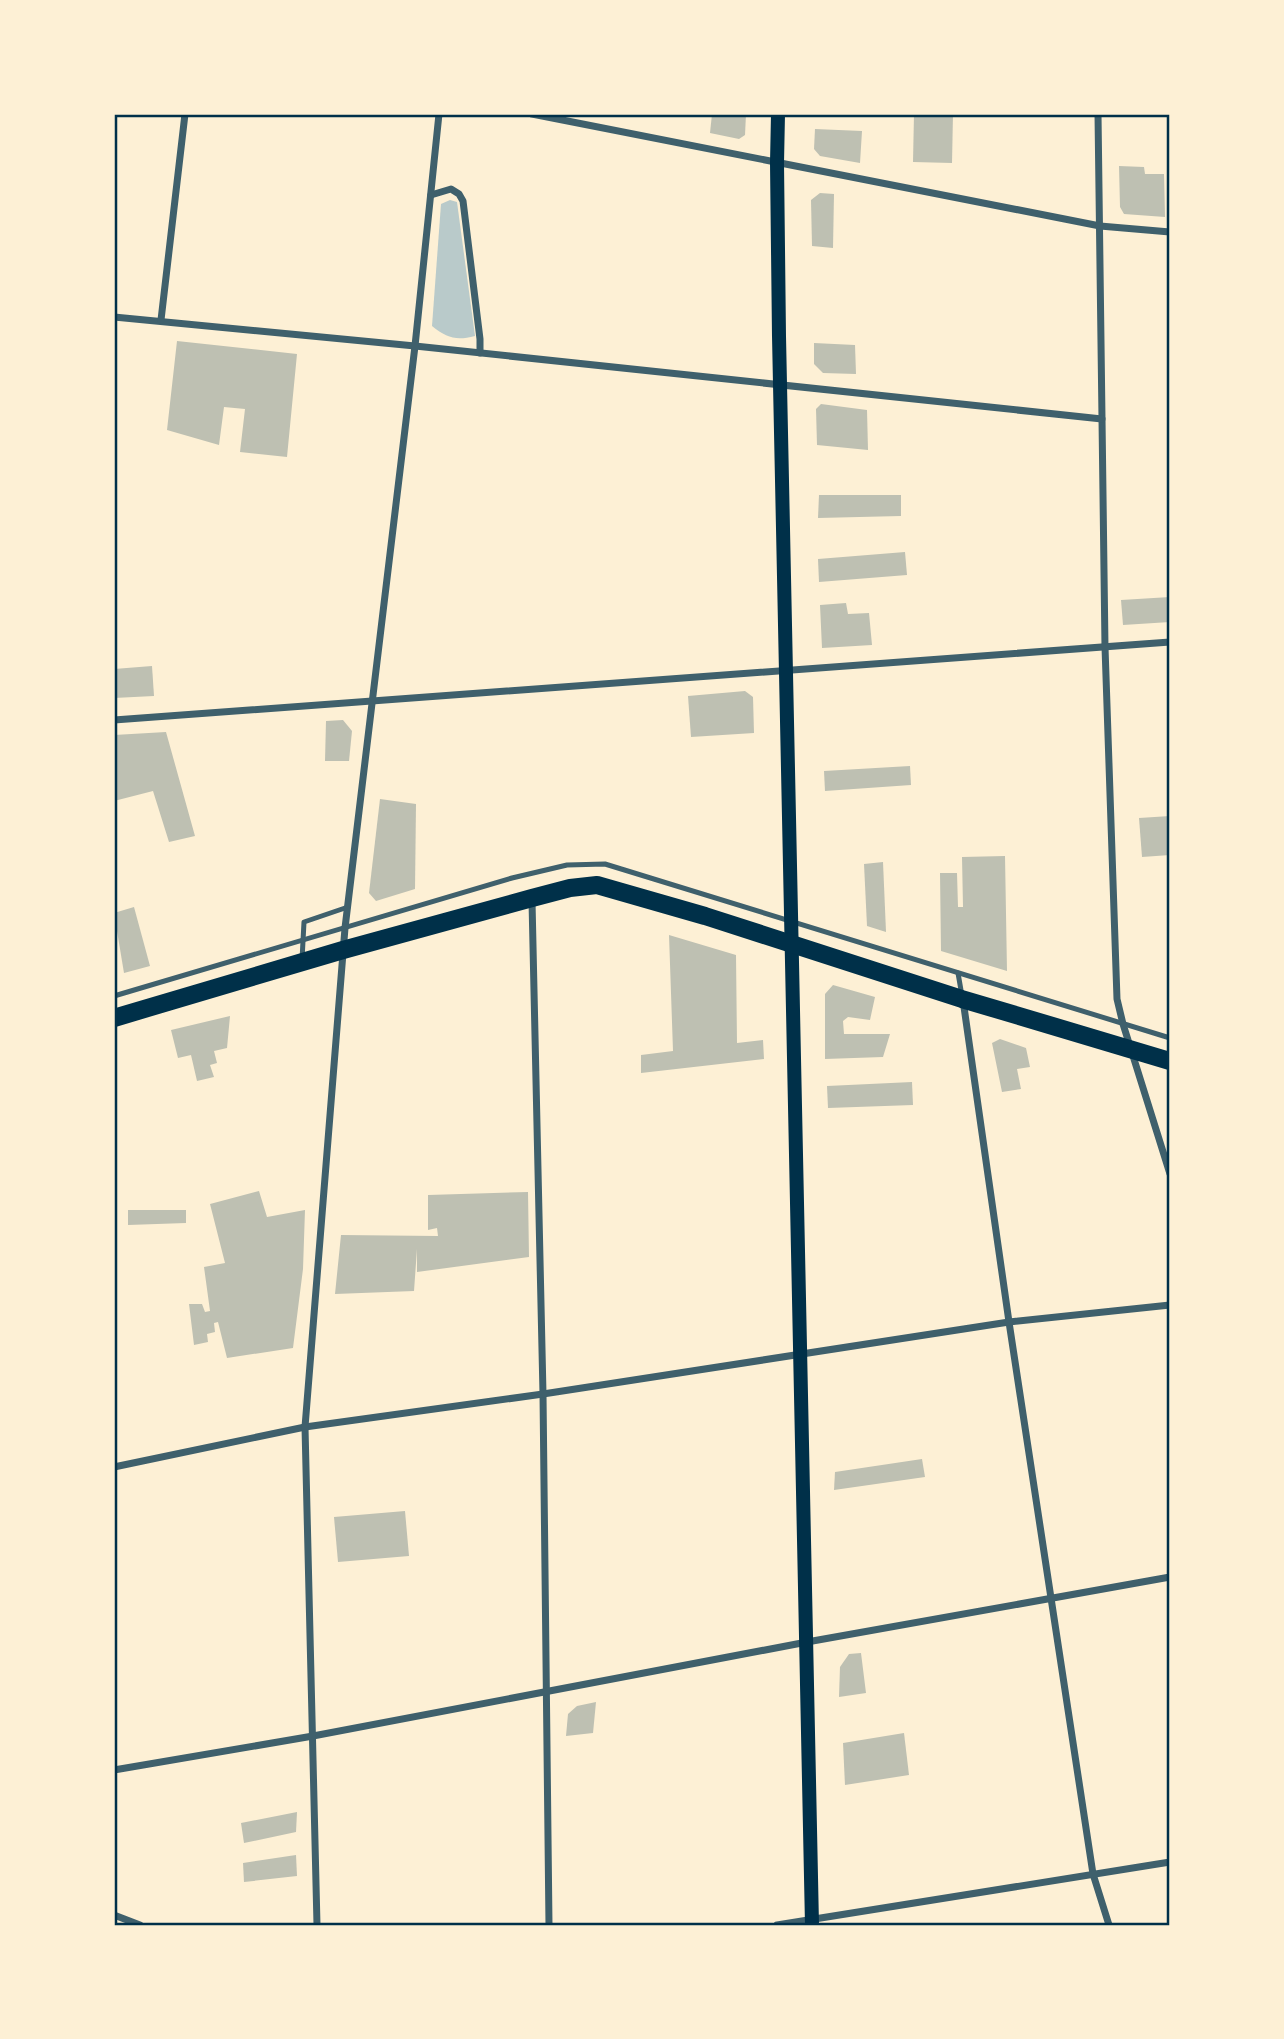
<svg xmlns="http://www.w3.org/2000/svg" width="1284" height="2039" font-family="'Titillium Web',sans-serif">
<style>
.green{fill:#b9caca}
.building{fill:#bec0b2}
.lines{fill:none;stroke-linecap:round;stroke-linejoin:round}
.service{stroke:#3f606c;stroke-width:5}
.minor{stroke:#3f606c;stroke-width:7}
.secondary{stroke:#003049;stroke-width:14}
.primary{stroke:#003049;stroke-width:18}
.neatline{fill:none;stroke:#003049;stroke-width:2.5}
</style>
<rect width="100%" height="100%" fill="#fdf0d5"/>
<path class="green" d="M450,200L457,202L475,336C456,341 447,338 432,326L441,204Z"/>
<g class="building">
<path d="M712,114H746L745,135L739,139L710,133Z"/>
<path d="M914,114H953L952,163L913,162Z"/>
<path d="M815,129L862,131L860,163L820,156L814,149Z"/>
<path d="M1119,166L1144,167L1145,174H1164L1165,217L1124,214L1120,207Z"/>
<path d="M820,193L834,194L833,248L812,246L811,200Z"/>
<path d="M177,341L297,354L287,457L240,452L245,409L224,407L219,445L167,430Z"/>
<path d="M814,343L855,345L856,374L823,373L814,364Z"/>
<path d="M821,404L867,410L868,450L817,445L816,409Z"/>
<path d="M819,495H901V516L818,518Z"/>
<path d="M905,552L907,575L819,582L818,559Z"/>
<path d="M1170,597V622L1123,625L1121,600Z"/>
<path d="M846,603L848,614L869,613L872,645L822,648L820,605Z"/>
<path d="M152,666L154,696L114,698V669Z"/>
<path d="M745,691L753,697L754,733L691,737L688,696Z"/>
<path d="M343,720L352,731L349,761H325L326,721Z"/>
<path d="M166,732L195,836L169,842L153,791L114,801V735Z"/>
<path d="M910,766L911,785L825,791L824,771Z"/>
<path d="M380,799L416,804L415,889L376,901L369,893Z"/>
<path d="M1170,816V855L1142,857L1139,818Z"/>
<path d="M1005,856L1007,971L941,951L940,873H957L958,907H963L962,857Z"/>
<path d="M883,862L886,932L867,926L864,864Z"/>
<path d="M134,907L150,966L124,973L114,913Z"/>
<path d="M669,935L736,955L737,1043L763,1040L764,1059L641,1073V1055L673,1051Z"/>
<path d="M833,985L875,997L870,1020L848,1017L843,1021L844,1034H890L883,1057L825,1059V994Z"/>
<path d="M230,1016L227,1048L214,1051L217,1063L210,1065L214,1077L197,1081L191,1055L178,1058L171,1030Z"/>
<path d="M1000,1039L1026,1048L1030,1067L1017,1069L1021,1089L1002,1092L992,1043Z"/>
<path d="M912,1082L913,1105L828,1108L827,1086Z"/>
<path d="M259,1191L267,1217L305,1210L303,1269L293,1348L227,1358L218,1322L214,1323L215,1332L207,1334L208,1342L194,1345L189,1304H202L205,1312L210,1311L204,1267L225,1263L210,1204Z"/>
<path d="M528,1192L529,1257L417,1272V1249L414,1291L335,1294L341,1235L438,1236L437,1228L428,1230V1195Z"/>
<path d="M128,1210H186V1223L128,1225Z"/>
<path d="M922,1459L925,1477L834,1490L835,1472Z"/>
<path d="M405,1511L409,1556L338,1562L334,1517Z"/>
<path d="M861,1653L866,1693L839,1697L840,1667L849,1654Z"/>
<path d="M596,1702L593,1733L566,1736L568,1714L577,1706Z"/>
<path d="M904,1733L909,1775L845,1785L843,1743Z"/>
<path d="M297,1812L296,1832L244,1843L241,1823Z"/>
<path d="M296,1855L297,1876L244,1882L243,1863Z"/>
</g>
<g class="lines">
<g class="service">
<path d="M302,960L304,922L348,907"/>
<path d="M958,973L962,996"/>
<path d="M114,996L512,878L567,865L605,864L1170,1038"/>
</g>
<g class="minor">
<path d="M532,114L1100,226L1170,232"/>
<path d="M1098,114L1105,647L1117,999L1123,1024L1170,1174"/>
<path d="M431,195L451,189L459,194L463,201L480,339V353"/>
<path d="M114,317L415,346L1102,419"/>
<path d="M161,320L185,114"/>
<path d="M114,720L1170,642"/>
<path d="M532,901L543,1394L549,1925"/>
<path d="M963,1000L1009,1322L1093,1874L1109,1925"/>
<path d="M114,1467L305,1427L543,1394L1009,1322L1170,1305"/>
<path d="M114,1770L313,1736L807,1642L1170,1577"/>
<path d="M114,1915L140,1925"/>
<path d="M317,1925L305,1427L345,928L415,346L439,114"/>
<path d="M777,1925L1170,1862"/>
</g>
<path class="secondary" d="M778,114L777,163L779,336L812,1925"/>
<path class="primary" d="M114,1018L343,950L532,898L570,888L597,885L705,916L962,999L1170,1061"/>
</g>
<rect width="1284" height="2039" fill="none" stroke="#fdf0d5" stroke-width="231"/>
<rect x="116" y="116" width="1052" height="1808" class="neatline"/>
</svg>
